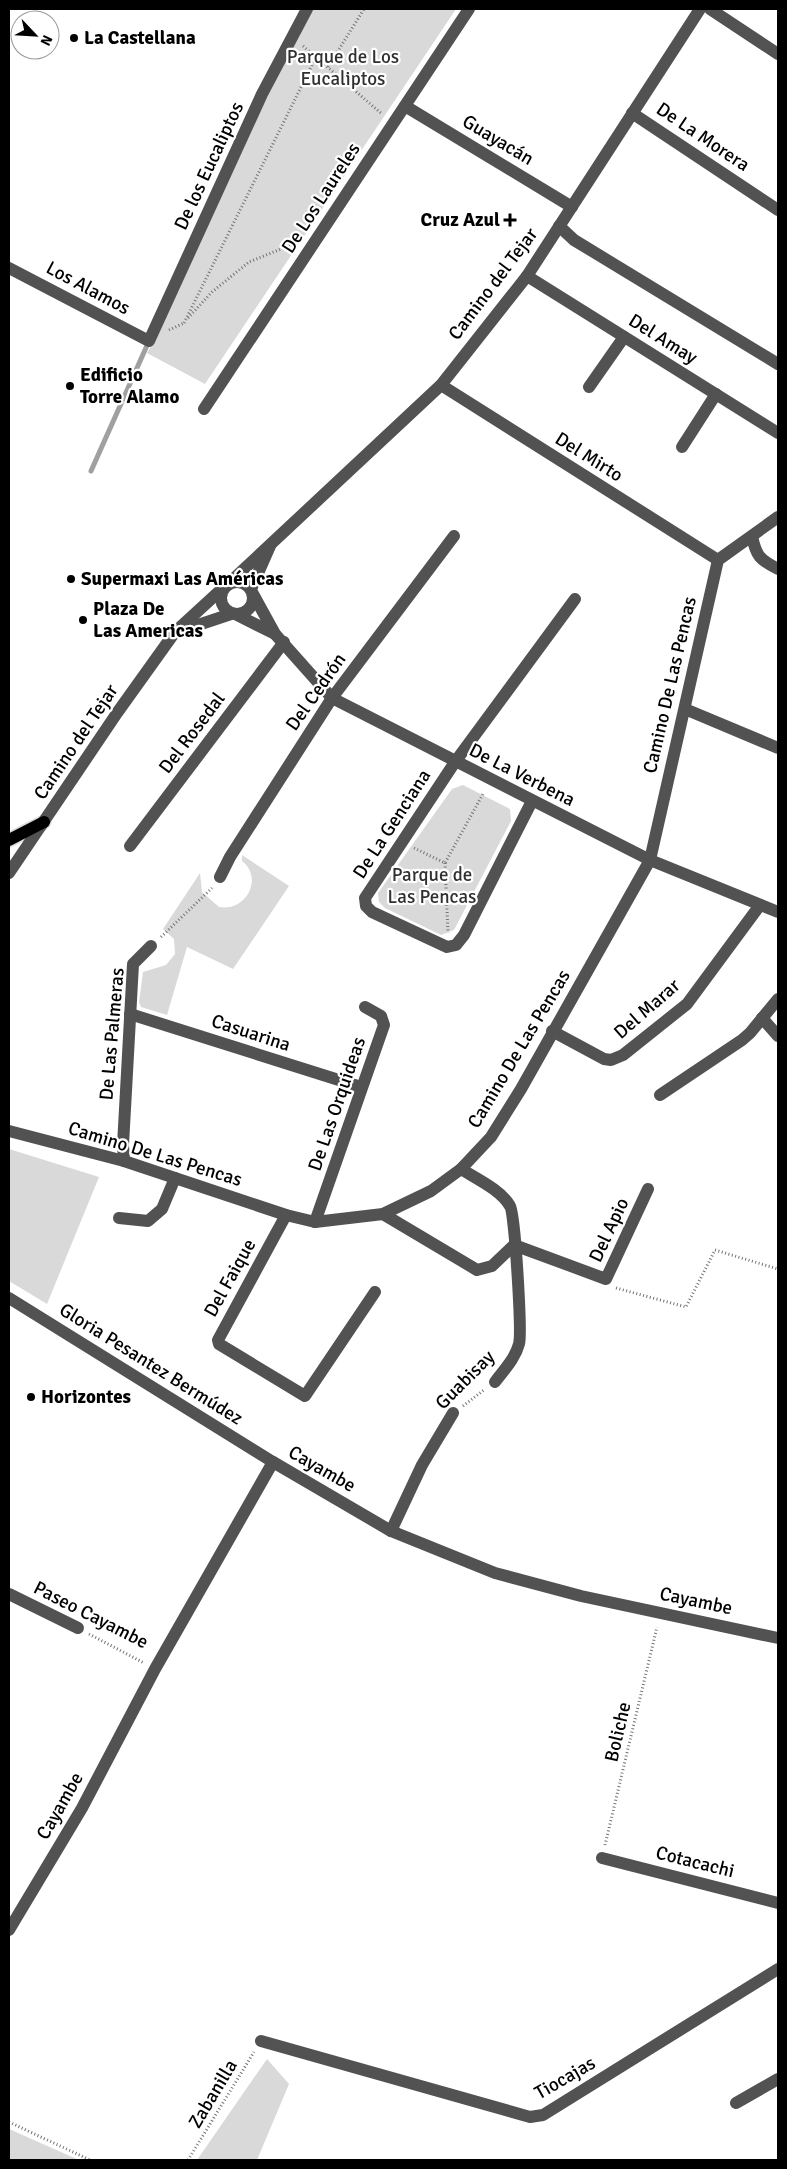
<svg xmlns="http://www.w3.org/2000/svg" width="787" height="2169" font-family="Signika,sans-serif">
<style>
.green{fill:#d9d9d9}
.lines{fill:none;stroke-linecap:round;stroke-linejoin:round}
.stream{stroke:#a0a0a0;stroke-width:5}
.major-casing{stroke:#dbdbdb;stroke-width:15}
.path{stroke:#747474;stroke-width:3;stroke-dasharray:1 2.5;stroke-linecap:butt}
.minor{stroke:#525252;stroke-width:12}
.major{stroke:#000;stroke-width:12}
.poi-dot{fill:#000;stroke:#fff;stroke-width:2}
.labels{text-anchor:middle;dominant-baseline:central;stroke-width:4.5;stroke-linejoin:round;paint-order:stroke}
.poi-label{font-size:19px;font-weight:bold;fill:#000;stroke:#fff;text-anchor:start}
.park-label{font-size:19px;fill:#303030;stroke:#fff}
.street-label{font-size:19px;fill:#000;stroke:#fff}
</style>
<rect width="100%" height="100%" fill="#fff"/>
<g class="green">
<path d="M305,9H456L205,384L147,353L157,336Z"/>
<path d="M463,785L510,809L511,821L454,930L441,935L385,908L379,902L378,893L452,789Z"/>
<path d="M242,855L289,886L233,969L187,947L167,1015L141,1007L139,1002L143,972L166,965L175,954L174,939L163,929L200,873L202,892L219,907C246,912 264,878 242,861Z"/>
<path d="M9,1149L99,1177L47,1304L9,1281Z"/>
<path d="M267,2059L289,2084L257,2160H197Z"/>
<path d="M9,2129L79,2160H9Z"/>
</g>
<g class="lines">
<path class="stream" d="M91,471L149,341"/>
<defs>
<path id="major" d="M9,840L44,822"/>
</defs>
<use href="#major" class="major-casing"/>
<g class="path">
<path d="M303,46L382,114"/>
<path d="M328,67L364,9"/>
<path d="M188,318L212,292L249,262L296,243"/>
<path d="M184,323L316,57"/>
<path d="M169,330L184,323"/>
<path d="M414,848L445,863L484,792"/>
<path d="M445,863L448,933"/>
<path d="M161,937L212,888"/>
<path d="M616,1288L686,1307L715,1250L778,1269"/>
<path d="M463,1406L484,1390"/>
<path d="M89,1634L144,1663"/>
<path d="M605,1845L657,1627"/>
<path d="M9,2122L90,2160"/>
<path d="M188,2160L254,2052"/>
</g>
<g class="minor">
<path d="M710,9L778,54"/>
<path d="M405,106L572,207"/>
<path d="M632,113L778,210"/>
<path d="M559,226L574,240L778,364"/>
<path d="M9,268L149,341L262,94L307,9"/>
<path d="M527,276L778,433"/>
<path d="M441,385L718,560"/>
<path d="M589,387L624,337"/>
<path d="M204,409L469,9"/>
<path d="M682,447L716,394"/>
<path d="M752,536C756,556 760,560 778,569"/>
<circle cx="237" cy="598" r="16"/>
<path d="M227,585L441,385L527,276L700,9"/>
<path d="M251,589L270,546"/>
<path d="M253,594L275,634L332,698L650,860L778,912"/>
<path d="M237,615L275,634"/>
<path d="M180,631L231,614"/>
<path d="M685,709L778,748"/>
<path d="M532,801L464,935L456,945L447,947L372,912L366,906L365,898L455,762L575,599"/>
<path d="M130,846L284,642"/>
<path d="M9,873L117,713L175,632L223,588"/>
<path d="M220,877L230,857L332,698L454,536"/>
<path d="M130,1014L361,1087"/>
<path d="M762,1018L778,1036"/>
<path d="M552,1031L604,1059L611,1060L623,1055L687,1004L760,905"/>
<path d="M660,1095L742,1040L750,1033L778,999"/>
<path d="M9,1131L124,1161L286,1215L315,1222L383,1214L431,1191L461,1169L491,1137L521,1089L650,860L718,560L778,517"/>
<path d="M124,1161L123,1145L133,964L151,946"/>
<path d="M461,1169C477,1179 501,1190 510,1206C515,1213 522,1333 519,1344C515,1359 504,1370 495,1382"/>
<path d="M383,1214L477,1270L492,1266L514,1245L606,1279L648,1189"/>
<path d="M286,1215L218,1340L219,1344L305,1396L375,1292"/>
<path d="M119,1218L148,1221L162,1209L175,1178"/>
<path d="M315,1222L384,1025L381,1016L365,1007"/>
<path d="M9,1298L273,1462L391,1531L495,1573L581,1596L778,1638"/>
<path d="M391,1531L422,1465L453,1413"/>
<path d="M9,1594L78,1628"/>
<path d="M602,1858L778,1903"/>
<path d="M9,1930L82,1808L155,1669L273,1462"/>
<path d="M261,2041L530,2117L543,2115L778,1969"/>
<path d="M736,2103L778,2079"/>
</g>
<use href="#major" class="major"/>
</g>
<g class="poi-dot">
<circle cx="74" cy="38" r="5"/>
<path d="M507.5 212.5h5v5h5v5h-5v5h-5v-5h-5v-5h5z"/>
<circle cx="70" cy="386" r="5"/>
<circle cx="71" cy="579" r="5"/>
<circle cx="83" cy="620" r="5"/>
<circle cx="31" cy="1397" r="5"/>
</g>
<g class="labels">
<g class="poi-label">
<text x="84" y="38">La Castellana</text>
<text x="500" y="220" text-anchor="end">Cruz Azul</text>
<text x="80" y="375">Edificio<tspan x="80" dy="22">Torre Alamo</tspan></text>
<text x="81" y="579">Supermaxi Las Américas</text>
<text x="93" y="609">Plaza De<tspan x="93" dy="22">Las Americas</tspan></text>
<text x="41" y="1397">Horizontes</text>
</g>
<g class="park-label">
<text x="343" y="57">Parque de Los<tspan x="343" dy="22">Eucaliptos</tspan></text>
<text x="432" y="875">Parque de<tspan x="432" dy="22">Las Pencas</tspan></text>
</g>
<g class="street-label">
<text transform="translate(703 137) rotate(34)">De La Morera</text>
<text transform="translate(498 140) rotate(31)">Guayacán</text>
<text transform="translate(209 166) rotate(-65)">De los Eucaliptos</text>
<text transform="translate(321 198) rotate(-57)">De Los Laureles</text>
<text transform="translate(493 284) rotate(-53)">Camino del Tejar</text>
<text transform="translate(88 288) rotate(28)">Los Alamos</text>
<text transform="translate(663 339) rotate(32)">Del Amay</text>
<text transform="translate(589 457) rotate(32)">Del Mirto</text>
<text transform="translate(670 685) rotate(-77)">Camino De Las Pencas</text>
<text transform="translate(316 692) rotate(-55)">Del Cedrón</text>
<text transform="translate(192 733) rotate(-53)">Del Rosedal</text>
<text transform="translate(76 742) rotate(-56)">Camino del Tejar</text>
<text transform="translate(522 775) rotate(27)">De La Verbena</text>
<text transform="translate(392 824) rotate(-57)">De La Genciana</text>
<text transform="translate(647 1009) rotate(-41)">Del Marar</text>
<text transform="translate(251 1033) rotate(18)">Casuarina</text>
<text transform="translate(112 1034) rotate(-85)">De Las Palmeras</text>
<text transform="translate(519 1049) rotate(-59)">Camino De Las Pencas</text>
<text transform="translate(337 1104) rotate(-71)">De Las Orquideas</text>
<text transform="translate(155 1154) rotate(17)">Camino De Las Pencas</text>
<text transform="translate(609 1230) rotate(-65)">Del Apio</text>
<text transform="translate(230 1278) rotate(-61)">Del Faique</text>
<text transform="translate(151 1364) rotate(32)">Gloria Pesantez Bermúdez</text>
<text transform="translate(465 1380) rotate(-45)">Guabisay</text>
<text transform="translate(322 1469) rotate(30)">Cayambe</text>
<text transform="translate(696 1601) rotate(12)">Cayambe</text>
<text transform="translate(91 1615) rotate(27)">Paseo Cayambe</text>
<text transform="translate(618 1732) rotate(-77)">Boliche</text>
<text transform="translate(60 1806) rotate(-60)">Cayambe</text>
<text transform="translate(695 1862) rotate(14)">Cotacachi</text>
<text transform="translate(565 2078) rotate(-30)">Tiocajas</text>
<text transform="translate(213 2094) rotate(-59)">Zabanilla</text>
</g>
</g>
<rect width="787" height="2169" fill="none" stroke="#000000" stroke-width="20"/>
<g transform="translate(35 35) rotate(115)"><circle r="24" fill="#ffffff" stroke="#999999"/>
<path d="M0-4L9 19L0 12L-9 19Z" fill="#000000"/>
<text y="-8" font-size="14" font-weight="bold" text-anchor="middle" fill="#000000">N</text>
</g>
</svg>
